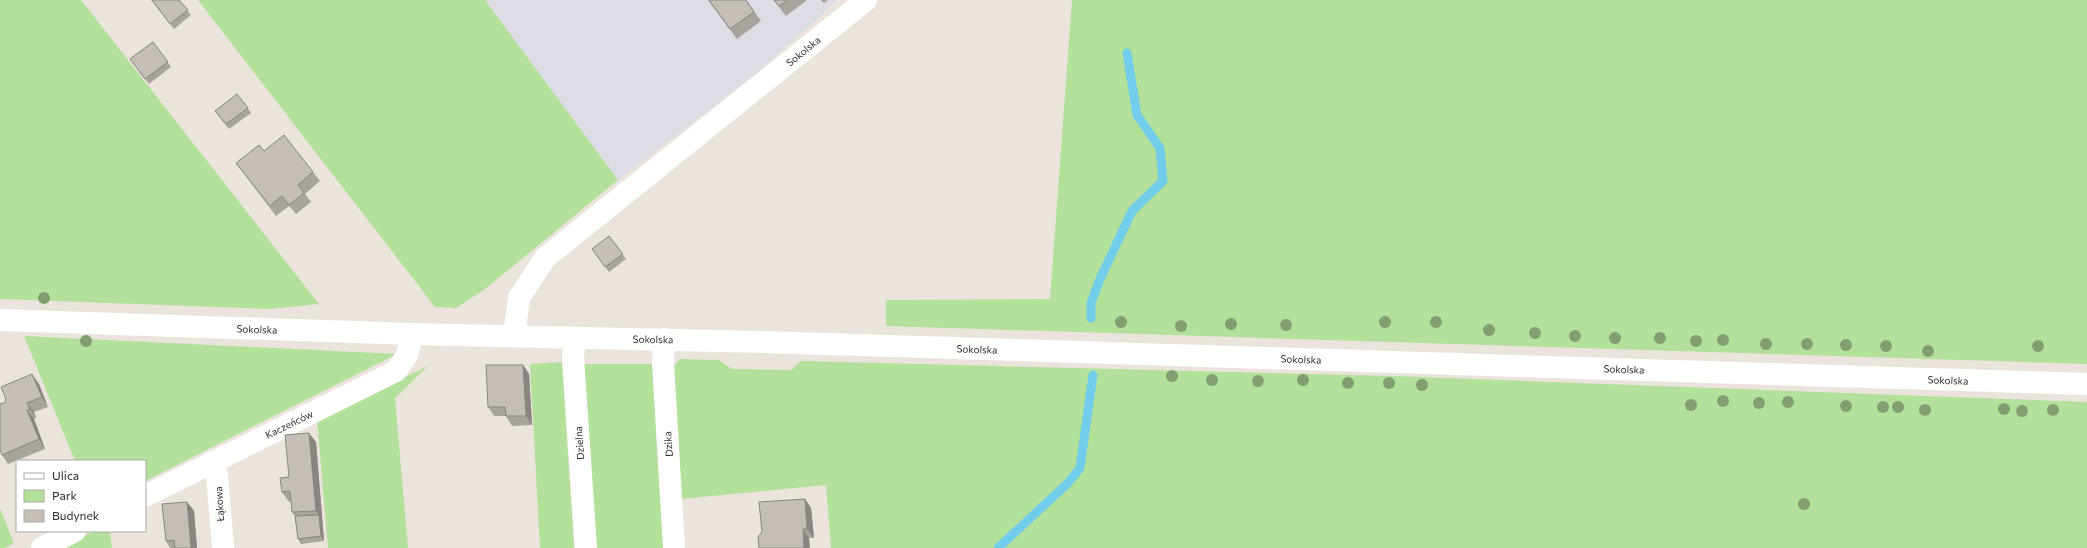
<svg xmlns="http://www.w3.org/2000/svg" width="2087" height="548" font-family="Commissioner,sans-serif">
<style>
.industrial{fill:#dedce4}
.green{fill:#b3e09a}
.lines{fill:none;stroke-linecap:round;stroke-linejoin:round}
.stream{stroke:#72cdea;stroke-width:9}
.minor{stroke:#fff;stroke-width:22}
.tree{fill:#829e72}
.wall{fill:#a9a39d}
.shaded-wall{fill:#898580}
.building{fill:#c4beb7;stroke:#898580}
.labels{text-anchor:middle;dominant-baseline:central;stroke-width:4;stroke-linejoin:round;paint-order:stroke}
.street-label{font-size:10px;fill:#292929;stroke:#fff}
</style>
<rect width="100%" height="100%" fill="#ebe4dc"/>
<path class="industrial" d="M485,0H838L757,73L618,180Z"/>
<g class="green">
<path d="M0,0H81L319,304L270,309L0,299Z"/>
<path d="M198,0H485L618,180L485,289L456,308L435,307Z"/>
<path d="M1072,0H2087V364L886,326V300L1050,299Z"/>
<path d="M24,336L397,354L145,481V461H75Z"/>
<path d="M680,359L719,360L732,369L791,370L801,361L1393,376L2087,402V548H831L826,485L680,499L670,371Z"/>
<path d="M562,362L574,548H540L530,364Z"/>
<path d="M583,364H653L666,548H593Z"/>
<path d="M428,366L395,398L408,548H328L317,419Z"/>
<path d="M0,508L14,543L5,548H0Z"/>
<path d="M94,531H110L112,548H60Z"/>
</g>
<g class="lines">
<g class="stream">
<path d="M1091,318V303L1100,279L1132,211L1163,181L1160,148L1137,115L1127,53"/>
<path d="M998,548L1068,483L1080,468L1093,375"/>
</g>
<g class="minor">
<path d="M0,320L413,334L763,342L2087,384"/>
<path d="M514,335L519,298L545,258L866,0"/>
<path d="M575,338L573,357L586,548"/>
<path d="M664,339L663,363L674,548"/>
<path d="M212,462L217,475L223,548"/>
<path d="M145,496L396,371L407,355L413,334"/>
<path d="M42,548L75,531"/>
</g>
</g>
<g class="tree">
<circle cx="44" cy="298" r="6"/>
<circle cx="1121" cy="322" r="6"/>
<circle cx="1385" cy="322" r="6"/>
<circle cx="1436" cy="322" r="6"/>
<circle cx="1231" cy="324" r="6"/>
<circle cx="1286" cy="325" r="6"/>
<circle cx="1181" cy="326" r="6"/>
<circle cx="1489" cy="330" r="6"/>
<circle cx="1535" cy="333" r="6"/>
<circle cx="1575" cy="336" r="6"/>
<circle cx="1615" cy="338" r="6"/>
<circle cx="1660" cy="338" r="6"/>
<circle cx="1723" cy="340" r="6"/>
<circle cx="86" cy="341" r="6"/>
<circle cx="1696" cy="341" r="6"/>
<circle cx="1766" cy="344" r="6"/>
<circle cx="1807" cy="344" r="6"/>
<circle cx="1846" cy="345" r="6"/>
<circle cx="1886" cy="346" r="6"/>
<circle cx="2038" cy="346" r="6"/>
<circle cx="1928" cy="351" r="6"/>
<circle cx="1172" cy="376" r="6"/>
<circle cx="1212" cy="380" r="6"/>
<circle cx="1303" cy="380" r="6"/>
<circle cx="1258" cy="381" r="6"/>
<circle cx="1348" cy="383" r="6"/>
<circle cx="1389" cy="383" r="6"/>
<circle cx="1422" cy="385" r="6"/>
<circle cx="1723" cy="401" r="6"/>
<circle cx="1788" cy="402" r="6"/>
<circle cx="1759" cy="403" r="6"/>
<circle cx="1691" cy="405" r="6"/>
<circle cx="1846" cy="406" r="6"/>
<circle cx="1883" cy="407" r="6"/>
<circle cx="1898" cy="407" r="6"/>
<circle cx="2004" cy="409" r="6"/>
<circle cx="1925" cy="410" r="6"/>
<circle cx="2053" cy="410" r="6"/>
<circle cx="2022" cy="411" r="6"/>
<circle cx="1804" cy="504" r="6"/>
</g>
<g class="wall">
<path d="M151,0H179L191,15L174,29Z"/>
<path d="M708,0H746L761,21L737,39Z"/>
<path d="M774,0H807L786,16Z"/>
<path d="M821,0H828L824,3Z"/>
<path d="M153,42L171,67L149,84L130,59Z"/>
<path d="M237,94L251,113L229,129L215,111Z"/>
<path d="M264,151L313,172L320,181L305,194L311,202L296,214L289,206L276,216L236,163Z"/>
<path d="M609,236L626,259L609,272L592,249Z"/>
<path d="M523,365L529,374L532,425L512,426L506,416H494L488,407Z"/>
<path d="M39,384L48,407L34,412L36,418L34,419L45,449L8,464L2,455L6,402V399Z"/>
<path d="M316,442L324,541L301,544L298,539L295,516L292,512L291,501L289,502L282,492L289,477Z"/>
<path d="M805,499L811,508L814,538H809L759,548Z"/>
<path d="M187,502L194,511L197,548H170L166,541Z"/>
</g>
<g class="shaded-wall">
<path d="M523,365L529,374L532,425L526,416Z"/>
<path d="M32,374L39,384L48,407L42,397Z"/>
<path d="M27,403L34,412L36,418L30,409Z"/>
<path d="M27,410L34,419L45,449L39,439Z"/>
<path d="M309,433L316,442L324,541L321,536L319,515L316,511Z"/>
<path d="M805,499L811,508L814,538L807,529Z"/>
<path d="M187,502L194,511L197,548H191Z"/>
<path d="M803,529L809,538L810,548H804Z"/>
</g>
<g class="building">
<path d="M152,0H179L188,10L170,24Z"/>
<path d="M709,0H746L754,12L730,29Z"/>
<path d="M774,0H788L779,6Z"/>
<path d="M153,42L168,62L145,79L130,59Z"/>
<path d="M237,94L248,108L226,124L215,111Z"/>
<path d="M284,135L313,172L298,185L304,193L289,205L282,196L270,206L236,163L259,145L264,151Z"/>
<path d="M609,236L623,254L605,267L592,249Z"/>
<path d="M486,365H523L526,416H506L505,407H488Z"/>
<path d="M32,374L42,397L27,403L30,409L27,410L39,439L2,455L0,450V404L6,402L5,400L6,399L1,387Z"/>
<path d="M309,433L316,511L292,512L290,491L282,492L280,478L289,477L285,435Z"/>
<path d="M805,499L807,529H803L804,548H759L758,537L762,532L759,502Z"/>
<path d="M187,502L191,548H175L174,540L166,541L162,504Z"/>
<path d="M319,515L321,536L298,539L295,516Z"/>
</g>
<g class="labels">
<g class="street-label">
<text transform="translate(803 51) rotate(-39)">Sokolska</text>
<text transform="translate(257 329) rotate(2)">Sokolska</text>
<text transform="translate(653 339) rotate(1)">Sokolska</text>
<text transform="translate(977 349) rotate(2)">Sokolska</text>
<text transform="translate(1301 359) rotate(2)">Sokolska</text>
<text transform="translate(1624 369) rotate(2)">Sokolska</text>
<text transform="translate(1948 380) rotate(2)">Sokolska</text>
<text transform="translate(289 424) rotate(-26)">Kaczeńców</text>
<text transform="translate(579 443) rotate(-94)">Dzielna</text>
<text transform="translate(668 444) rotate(-94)">Dzika</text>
<text transform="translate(219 504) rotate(-94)">Łąkowa</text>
</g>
</g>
<rect x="16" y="460" width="130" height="72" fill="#ffffff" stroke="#a9a9a9"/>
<rect x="24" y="473" width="20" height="6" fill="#ffffff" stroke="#a9a9a9"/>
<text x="52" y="480" font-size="12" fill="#292929">Ulica</text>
<rect x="24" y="490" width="20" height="12" fill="#b3e09a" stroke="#a9a9a9"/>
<text x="52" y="500" font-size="12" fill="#292929">Park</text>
<rect x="24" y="510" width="20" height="12" fill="#c4beb7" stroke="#a9a9a9"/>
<text x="52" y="520" font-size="12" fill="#292929">Budynek</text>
</svg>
